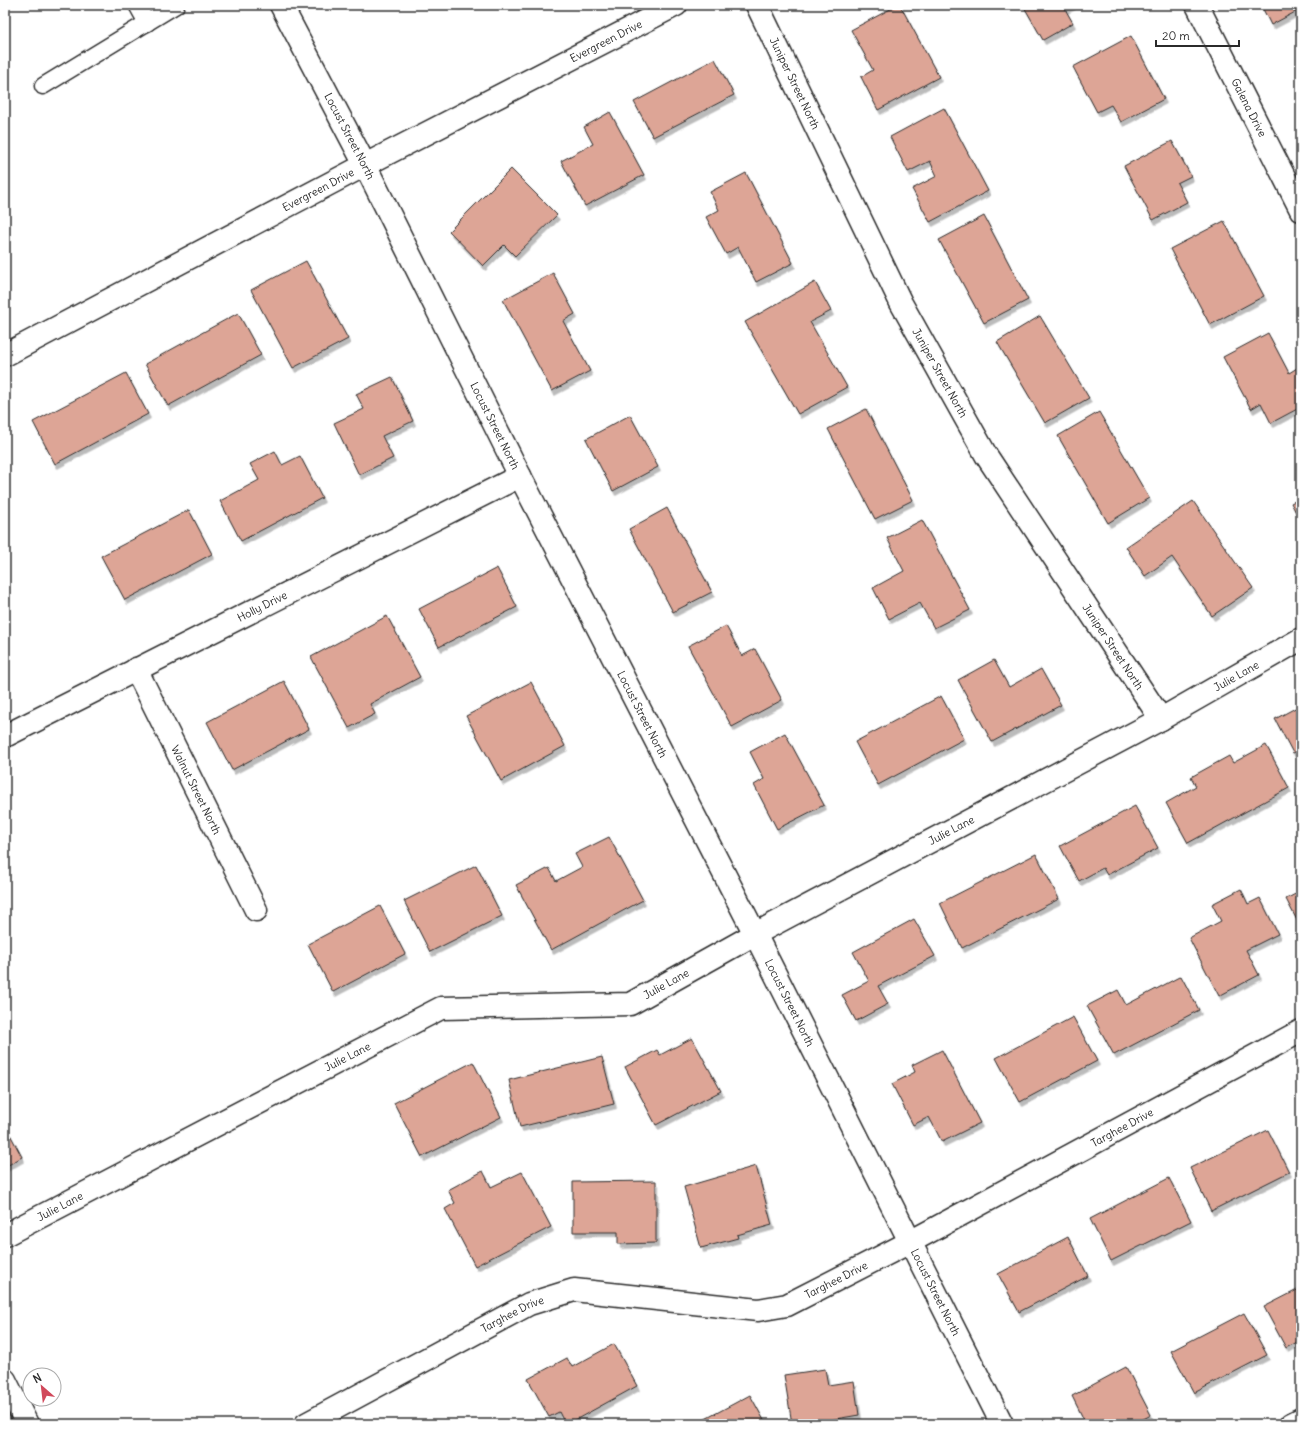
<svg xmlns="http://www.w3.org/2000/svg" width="1306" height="1429" font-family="Delius,sans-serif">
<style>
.building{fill:#dda596;stroke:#2b2b2b;filter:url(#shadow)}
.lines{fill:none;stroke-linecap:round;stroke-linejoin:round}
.service-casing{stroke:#2b2b2b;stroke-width:19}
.minor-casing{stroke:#2b2b2b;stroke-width:25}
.tertiary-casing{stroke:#2b2b2b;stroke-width:25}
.service{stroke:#fff;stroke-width:16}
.minor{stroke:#fff;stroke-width:22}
.tertiary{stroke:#fff;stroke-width:22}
.labels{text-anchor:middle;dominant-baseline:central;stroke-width:4;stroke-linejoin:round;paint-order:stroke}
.street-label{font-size:11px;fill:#2b2b2b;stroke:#fff}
</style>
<defs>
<filter id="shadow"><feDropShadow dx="2.5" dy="4.5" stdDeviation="0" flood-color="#0004"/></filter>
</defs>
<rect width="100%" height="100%" fill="#fff"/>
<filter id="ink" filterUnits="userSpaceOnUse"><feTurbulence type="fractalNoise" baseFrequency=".025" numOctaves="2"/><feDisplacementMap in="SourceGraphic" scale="8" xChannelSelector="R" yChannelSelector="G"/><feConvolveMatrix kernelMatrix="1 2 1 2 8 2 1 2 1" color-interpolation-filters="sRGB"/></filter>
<g filter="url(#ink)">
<g class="building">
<path d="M898,5H900L939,77L878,110L861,77L873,70L851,30Z"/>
<path d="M1023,5H1073L1065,9L1073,23L1043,40Z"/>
<path d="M1261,5H1301V9L1271,25Z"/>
<path d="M1131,36L1164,99L1121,122L1111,105L1097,112L1073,67Z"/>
<path d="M715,59L734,95L653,137L634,102Z"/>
<path d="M944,108L988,191L930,222L912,189L937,176L930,161L908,172L890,137Z"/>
<path d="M610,112L644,175L585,206L561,161L593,144L584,127Z"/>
<path d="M1172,141L1191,176L1177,183L1187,202L1153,220L1124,166Z"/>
<path d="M511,169L557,215L515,256L504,245L483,266L449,231Z"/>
<path d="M746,173L793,263L756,282L738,247L726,254L706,217L719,210L710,192Z"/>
<path d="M984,216L1028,300L984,323L939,240Z"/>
<path d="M1224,221L1264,296L1210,325L1170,249Z"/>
<path d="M306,261L348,339L293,368L251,290Z"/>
<path d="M553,273L575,314L563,321L590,371L552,391L503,300Z"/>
<path d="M815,282L831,311L810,322L847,387L798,414L745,322Z"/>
<path d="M238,313L261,355L168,406L145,364Z"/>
<path d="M1040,316L1089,398L1045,423L997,342Z"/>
<path d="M1268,333L1289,373L1297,368L1301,376V407L1271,423L1261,403L1251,409L1223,357Z"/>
<path d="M126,373L148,414L55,464L33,422Z"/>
<path d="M392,377L413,421L382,436L393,458L359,475L334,423L364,409L356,394Z"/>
<path d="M866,409L913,500L875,519L828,429Z"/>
<path d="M1099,412L1149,498L1108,523L1058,436Z"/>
<path d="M630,415L658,467L613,491L586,439Z"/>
<path d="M275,451L282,465L300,456L322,498L241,541L220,501L259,480L250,464Z"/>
<path d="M1301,498V522L1291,503Z"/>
<path d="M1193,501L1253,588L1212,616L1172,557L1145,576L1126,547Z"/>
<path d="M667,508L712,592L673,612L629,529Z"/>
<path d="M189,510L212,554L125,600L101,556Z"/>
<path d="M922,520L970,610L934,628L920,603L889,619L873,588L904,571L887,538Z"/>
<path d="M497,568L517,607L439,647L419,609Z"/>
<path d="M387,616L420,677L370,704L375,714L349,728L311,657Z"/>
<path d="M726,626L742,656L755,649L782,700L732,727L688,646Z"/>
<path d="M994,660L1009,687L1041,669L1061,705L992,742L958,680Z"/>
<path d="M284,681L309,729L232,770L207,722Z"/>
<path d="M531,682L565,746L501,781L466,716Z"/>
<path d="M941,696L964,739L878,785L855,742Z"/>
<path d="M1301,705V749L1293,753L1275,719Z"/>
<path d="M785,733L824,805L777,829L754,785L764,779L750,752Z"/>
<path d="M1266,745L1289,788L1188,843L1166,803L1196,786L1191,777L1229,756L1233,763Z"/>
<path d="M1135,806L1158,848L1107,875L1103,868L1079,881L1060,846Z"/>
<path d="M609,837L643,900L551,950L516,885L549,868L556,881L582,867L575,854Z"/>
<path d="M1036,854L1059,899L962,948L940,903Z"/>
<path d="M476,865L502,916L430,952L404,901Z"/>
<path d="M1241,889L1248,904L1260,898L1278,934L1246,950L1259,975L1219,996L1189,938L1221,921L1212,904Z"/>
<path d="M1301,891V928L1286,899Z"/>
<path d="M380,906L405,954L333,992L308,944Z"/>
<path d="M914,919L935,956L878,986L888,1004L856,1021L842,995L869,981L853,952Z"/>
<path d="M1181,976L1199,1010L1114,1055L1087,1006L1118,990L1126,1005Z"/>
<path d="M1073,1017L1097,1061L1020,1102L996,1058Z"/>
<path d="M692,1038L721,1091L656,1125L625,1067L657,1050L660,1055Z"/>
<path d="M942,1050L980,1123L942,1142L929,1117L913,1125L892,1084L915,1072L912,1065Z"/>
<path d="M602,1057L614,1104L520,1127L509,1080Z"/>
<path d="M473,1062L501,1117L422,1157L394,1103Z"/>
<path d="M5,1125L22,1157L5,1167Z"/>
<path d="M1268,1130L1289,1172L1211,1211L1190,1168Z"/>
<path d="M756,1166L772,1225L737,1235L738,1238L701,1248L684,1187Z"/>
<path d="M483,1171L491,1187L522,1172L551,1227L475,1266L445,1209L455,1203L448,1190Z"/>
<path d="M1169,1178L1191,1221L1111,1261L1090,1219Z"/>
<path d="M656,1181V1243L618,1244V1232H573V1182Z"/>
<path d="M1068,1237L1088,1276L1019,1312L998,1274Z"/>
<path d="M1301,1288V1340L1286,1348L1264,1307Z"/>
<path d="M1244,1313L1267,1355L1194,1393L1171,1351Z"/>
<path d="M614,1344L637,1386L568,1424H565L559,1412L549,1417L528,1379L567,1358L572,1367Z"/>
<path d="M1126,1367L1151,1415L1134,1424H1106L1104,1419L1095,1424H1086L1072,1396Z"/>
<path d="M825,1369L828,1385L854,1381L859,1415L824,1421L825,1424H792L784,1375Z"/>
<path d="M750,1395L766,1424H696Z"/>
</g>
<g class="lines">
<defs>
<g id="service">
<path d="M137,5L147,23"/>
<path d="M43,86L176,5"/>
</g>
<g id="minor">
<path id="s1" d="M757,5L901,303L986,455L1161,719"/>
<path id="s2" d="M1197,5L1301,210"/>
<path id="s3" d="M5,355L365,165L676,5"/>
<path id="s4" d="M136,669L256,910"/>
<path id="s5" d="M5,736L520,476"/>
<path id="s6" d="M5,1235L441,1008L630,1004L755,934L1161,719L1301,639"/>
<path d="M5,1380L27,1424"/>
<path id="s7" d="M306,1424L529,1304L574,1290L758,1310L787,1305L910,1242L1301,1031"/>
<path d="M1291,1424L1301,1419"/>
</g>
<g id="tertiary">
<path id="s8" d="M281,5L365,165L520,476L755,934L1002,1424"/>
</g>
</defs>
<use href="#service" class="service-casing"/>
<use href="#minor" class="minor-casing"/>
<use href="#tertiary" class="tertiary-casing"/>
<use href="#service" class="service"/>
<use href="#minor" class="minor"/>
<use href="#tertiary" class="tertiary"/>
</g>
</g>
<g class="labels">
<g class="street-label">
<text stroke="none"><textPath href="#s3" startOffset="678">Evergreen Drive</textPath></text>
<text stroke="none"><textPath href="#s1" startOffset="87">Juniper Street North</textPath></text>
<text stroke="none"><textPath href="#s2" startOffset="115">Galena Drive</textPath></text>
<text stroke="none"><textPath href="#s8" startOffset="148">Locust Street North</textPath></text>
<text stroke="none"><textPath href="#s3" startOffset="354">Evergreen Drive</textPath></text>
<text stroke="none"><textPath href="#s1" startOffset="411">Juniper Street North</textPath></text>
<text stroke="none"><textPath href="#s8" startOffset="472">Locust Street North</textPath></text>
<text stroke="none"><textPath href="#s5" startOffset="288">Holly Drive</textPath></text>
<text stroke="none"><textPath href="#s1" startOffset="735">Juniper Street North</textPath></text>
<text stroke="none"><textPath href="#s6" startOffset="1370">Julie Lane</textPath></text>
<text stroke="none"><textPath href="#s8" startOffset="796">Locust Street North</textPath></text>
<text stroke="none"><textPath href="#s4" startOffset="135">Walnut Street North</textPath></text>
<text stroke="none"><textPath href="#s6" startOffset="1046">Julie Lane</textPath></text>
<text stroke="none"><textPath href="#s6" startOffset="722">Julie Lane</textPath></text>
<text stroke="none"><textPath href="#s8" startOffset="1120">Locust Street North</textPath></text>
<text stroke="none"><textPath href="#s6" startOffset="386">Julie Lane</textPath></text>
<text stroke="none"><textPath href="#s7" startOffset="894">Targhee Drive</textPath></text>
<text stroke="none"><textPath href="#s6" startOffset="62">Julie Lane</textPath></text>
<text stroke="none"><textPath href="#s7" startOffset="570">Targhee Drive</textPath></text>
<text stroke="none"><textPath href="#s8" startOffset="1444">Locust Street North</textPath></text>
<text stroke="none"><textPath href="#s7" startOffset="234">Targhee Drive</textPath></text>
</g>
</g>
<rect width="1306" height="1429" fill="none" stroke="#fff" stroke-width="20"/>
<rect x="10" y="10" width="1286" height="1409" fill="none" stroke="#2b2b2b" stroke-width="1.5" filter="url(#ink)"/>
<g transform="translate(42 1387) rotate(332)"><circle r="19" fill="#ffffff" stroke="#aaaaaa"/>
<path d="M0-3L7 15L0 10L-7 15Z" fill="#d1495b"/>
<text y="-6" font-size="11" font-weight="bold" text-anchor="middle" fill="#2b2b2b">N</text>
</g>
<path d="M1156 40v6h83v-6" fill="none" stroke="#2b2b2b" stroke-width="2"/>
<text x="1162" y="40" font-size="12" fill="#2b2b2b" stroke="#ffffff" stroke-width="3" paint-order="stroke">20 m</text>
</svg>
